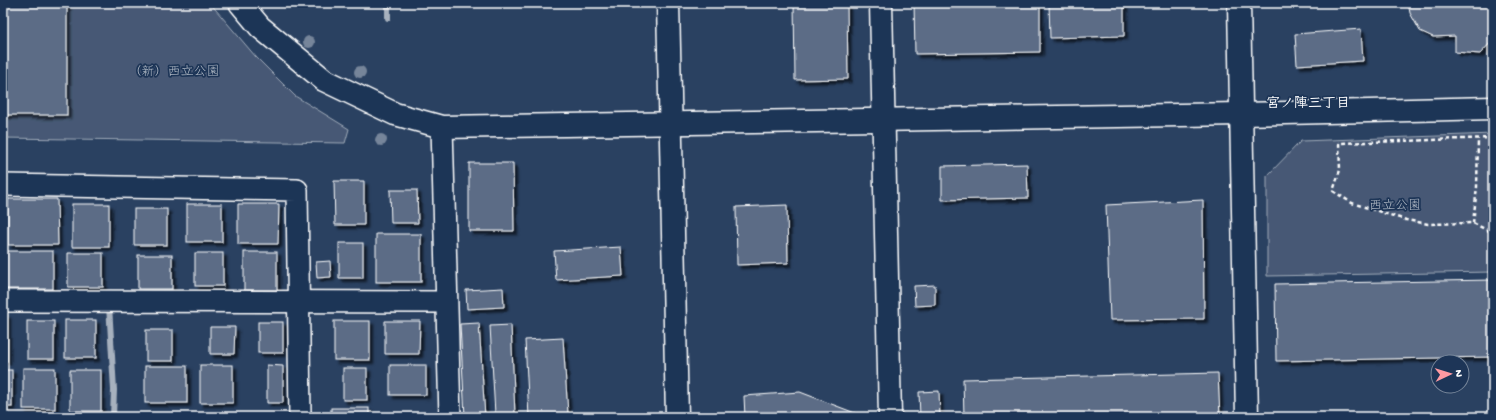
<svg xmlns="http://www.w3.org/2000/svg" width="1496" height="420" font-family="'Gochi Hand','Klee One',sans-serif">
<style>
.green{fill:#465975;stroke:#a2acba}
.lines{fill:none;stroke-linecap:round;stroke-linejoin:round}
.stream{stroke:#a7b1be;stroke-width:6}
.building{fill:#5b6c86;stroke:#fff;filter:url(#shadow)}
.street-casing{stroke:#fff;stroke-width:24}
.secondary-casing{stroke:#fff;stroke-width:25}
.path{stroke:#fff;stroke-width:2.5;stroke-dasharray:4 3;stroke-linecap:butt}
.street{stroke:#1d3557;stroke-width:21}
.secondary{stroke:#1d3557;stroke-width:22}
.tree{fill:#76859a}
.labels{text-anchor:middle;dominant-baseline:central;stroke-width:3.5;stroke-linejoin:round;paint-order:stroke}
.park-label{font-size:13px;fill:#b5bdc8;stroke:#1d3557}
.neighbourhood-label{font-size:14px;font-weight:bold;fill:#fff;stroke:#1d3557}
</style>
<defs>
<filter id="shadow"><feDropShadow dx="3.5" dy="3.5" stdDeviation="1" flood-color="#0009"/></filter>
</defs>
<rect width="100%" height="100%" fill="#2a4161"/>
<filter id="ink" filterUnits="userSpaceOnUse"><feTurbulence type="fractalNoise" baseFrequency=".025" numOctaves="2"/><feDisplacementMap in="SourceGraphic" scale="8" xChannelSelector="R" yChannelSelector="G"/><feConvolveMatrix kernelMatrix="1 2 1 2 8 2 1 2 1" color-interpolation-filters="sRGB"/></filter>
<g filter="url(#ink)">
<g class="green">
<path d="M3,3H210L256,57L295,96L349,129L345,143L3,138Z"/>
<path d="M1493,134V272L1267,276V176L1301,141Z"/>
</g>
<g class="lines">
<g class="stream">
<path d="M388,3V18"/>
<path d="M109,305L114,390L113,417"/>
</g>
</g>
<g class="building">
<rect x="3" y="3" width="64" height="112"/>
<path d="M794,3H847L848,79L795,80Z"/>
<path d="M914,3H1040V52L915,54Z"/>
<path d="M1049,3H1124V36L1050,38Z"/>
<path d="M1408,3H1493V40L1480,54L1455,52V36L1433,37L1420,31L1410,13Z"/>
<path d="M1361,29L1363,61L1297,65L1295,34Z"/>
<path d="M469,163H513L514,231H469Z"/>
<path d="M1027,164L1028,198L942,200V166Z"/>
<path d="M334,181H364V225H335Z"/>
<path d="M390,190H417L418,223H391Z"/>
<path d="M8,199H57L58,245H8Z"/>
<path d="M1203,200L1204,319L1110,320L1106,205Z"/>
<rect x="72" y="204" width="37" height="43"/>
<rect x="187" y="204" width="35" height="38"/>
<path d="M238,204H279L278,244H238Z"/>
<path d="M787,205L788,263L737,265L736,207Z"/>
<rect x="134" y="209" width="33" height="36"/>
<rect x="376" y="234" width="45" height="48"/>
<rect x="339" y="243" width="24" height="35"/>
<path d="M621,247L623,276L556,280L554,251Z"/>
<rect x="6" y="251" width="47" height="38"/>
<rect x="244" y="252" width="33" height="38"/>
<rect x="68" y="253" width="35" height="34"/>
<rect x="195" y="253" width="28" height="33"/>
<rect x="138" y="255" width="34" height="34"/>
<path d="M330,261L331,277L317,278L316,262Z"/>
<path d="M1493,280V357L1276,361L1275,284Z"/>
<path d="M935,285V305L915,306L914,286Z"/>
<path d="M503,288L504,307L467,309L466,290Z"/>
<rect x="3" y="315" width="4" height="46"/>
<rect x="65" y="320" width="31" height="38"/>
<rect x="27" y="321" width="27" height="38"/>
<rect x="334" y="321" width="36" height="39"/>
<path d="M385,321H420L419,354H385Z"/>
<rect x="258" y="322" width="25" height="31"/>
<path d="M479,323L485,417H465L460,324Z"/>
<path d="M511,325L515,414H495L490,326Z"/>
<path d="M210,327H235L234,354H210Z"/>
<rect x="146" y="330" width="27" height="31"/>
<path d="M563,338L568,414L529,417L525,340Z"/>
<rect x="200" y="365" width="33" height="38"/>
<path d="M267,365L283,366V403H267Z"/>
<rect x="390" y="365" width="36" height="30"/>
<rect x="145" y="366" width="42" height="37"/>
<rect x="23" y="368" width="32" height="41"/>
<rect x="343" y="368" width="24" height="32"/>
<rect x="3" y="370" width="9" height="37"/>
<rect x="70" y="370" width="31" height="41"/>
<path d="M1218,373L1220,417H964L963,379Z"/>
<path d="M939,391L940,417H920L919,392Z"/>
<path d="M800,392L855,413V417H745L744,396Z"/>
<rect x="331" y="408" width="38" height="9"/>
<rect x="381" y="414" width="34" height="3"/>
</g>
<g class="lines">
<defs>
<g id="street">
<path d="M442,127L450,417"/>
<path d="M3,185L297,190L300,417"/>
<path d="M3,301L446,302"/>
</g>
<g id="secondary">
<path d="M240,3L260,27L324,80L395,114L442,127L1241,114L1493,108"/>
<path d="M668,3L677,417"/>
<path d="M881,3L890,417"/>
<path d="M1239,3L1247,417"/>
</g>
</defs>
<use href="#street" class="street-casing"/>
<use href="#secondary" class="secondary-casing"/>
<g class="path">
<path d="M1493,138L1339,143L1340,170L1333,191L1352,203L1406,220L1428,224L1473,223L1493,233"/>
<path d="M1473,223L1477,187L1478,139"/>
</g>
<use href="#street" class="street"/>
<use href="#secondary" class="secondary"/>
</g>
<g class="tree">
<circle cx="309" cy="42" r="6"/>
<circle cx="360" cy="72" r="6"/>
<circle cx="381" cy="140" r="6"/>
</g>
</g>
<g class="labels">
<g class="park-label">
<text x="174" y="72">（新）西立公園</text>
<text x="1395" y="206">西立公園</text>
</g>
<g class="neighbourhood-label">
<text x="1308" y="104">宮ノ陣三丁目</text>
</g>
</g>
<rect width="1496" height="420" fill="none" stroke="#1d3557" stroke-width="16"/>
<rect x="8" y="8" width="1480" height="404" fill="none" stroke="#fff" stroke-width="1.5" filter="url(#ink)"/>
<g transform="translate(1450 374) rotate(86)"><circle r="19" fill="#1d3557" stroke="#77869a"/>
<path d="M0-3L7 15L0 10L-7 15Z" fill="#ff9aa2"/>
<text y="-6" font-size="11" font-weight="bold" text-anchor="middle" fill="#ffffff">N</text>
</g>
</svg>
